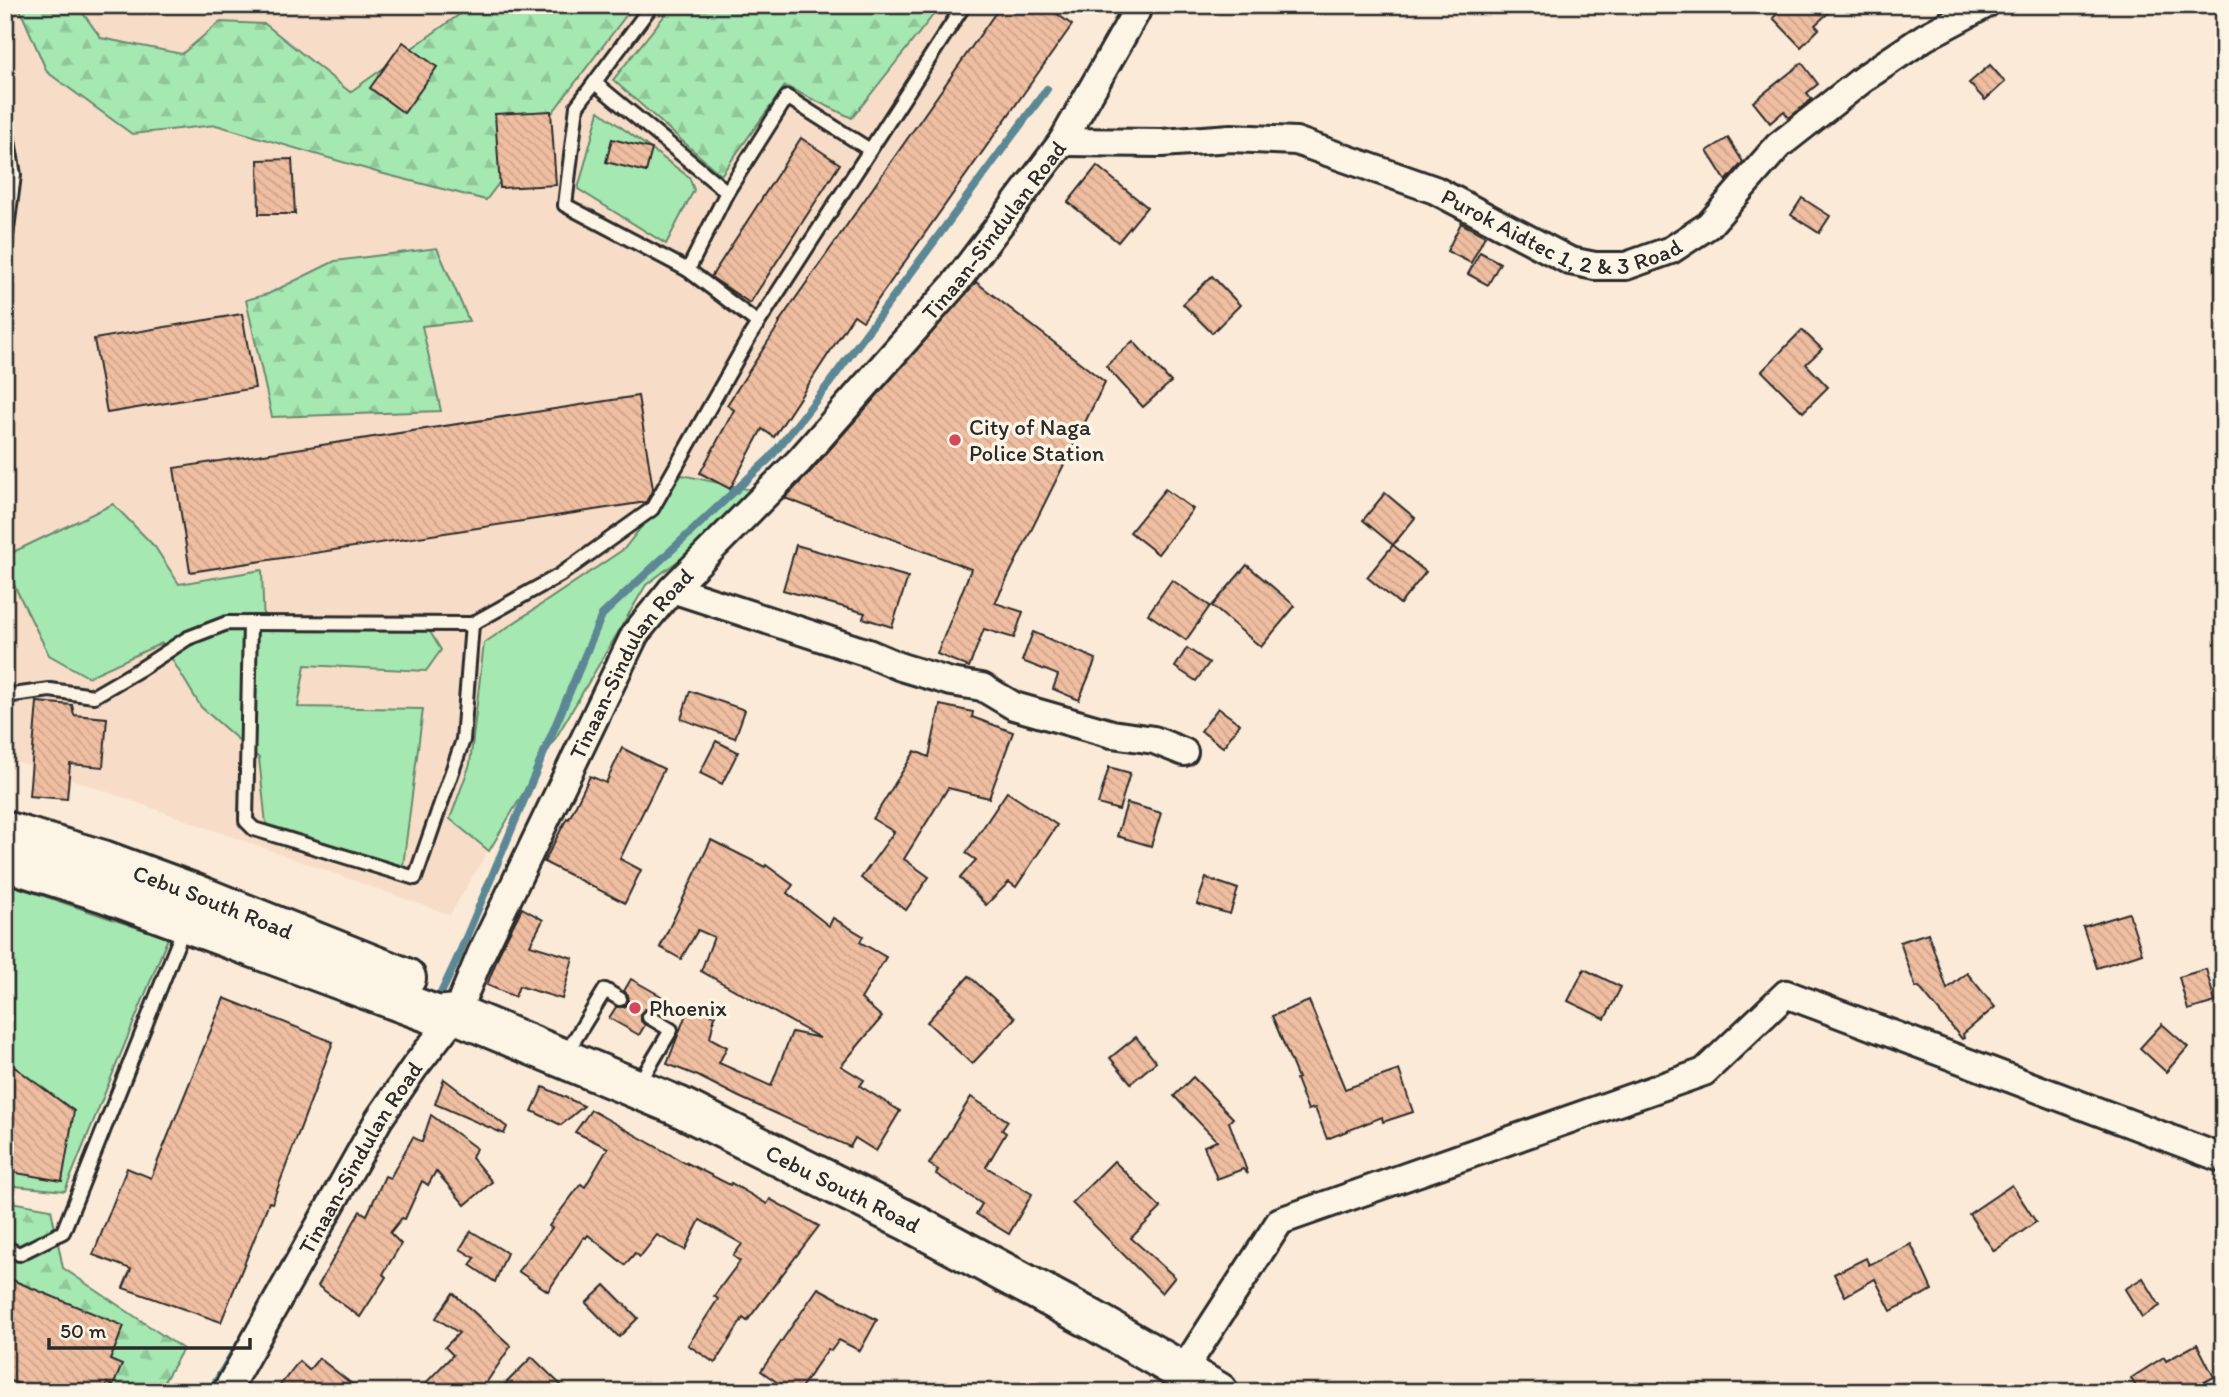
<svg xmlns="http://www.w3.org/2000/svg" width="2229" height="1397" font-family="Itim,sans-serif">
<style>
.built{fill:#f7ddc7}
.green{fill:#a6e8b2;stroke:#688a6e;stroke-width:2}
.forest{fill:url(#forest-firs);stroke:#688a6e;stroke-width:2}
.lines{fill:none;stroke-linecap:round;stroke-linejoin:round}
.stream{stroke:#5b8795;stroke-width:8}
.building{fill:url(#building-back-hatch);stroke:#2b2b2b;stroke-width:2}
.lane-casing{stroke:#2b2b2b;stroke-width:18}
.street-casing{stroke:#2b2b2b;stroke-width:32}
.highway-casing{stroke:#2b2b2b;stroke-width:44}
.lane{stroke:#fcf5e5;stroke-width:12}
.street{stroke:#fcf5e5;stroke-width:26}
.highway{stroke:#fcf5e5;stroke-width:38}
.poi-dot{fill:#d1495b;stroke:#fcf5e5;stroke-width:2.5}
.labels{text-anchor:middle;dominant-baseline:central;stroke-width:7;stroke-linejoin:round;paint-order:stroke}
.street-label{font-size:23px;fill:#2b2b2b;stroke:#fcf5e5}
.poi-label{font-size:23px;fill:#2b2b2b;stroke:#fcf5e5;text-anchor:start}
</style>
<defs>
<pattern id="forest-firs" width="22" height="20" patternUnits="userSpaceOnUse" patternTransform="scale(1.75)"><rect width="22" height="20" fill="#a6e8b2"/><path d="M5 1l3.5 6h-7zM16 11l3.5 6h-7z" fill="#8fc799"/></pattern>
<pattern id="building-back-hatch" width="6" height="6" patternUnits="userSpaceOnUse" patternTransform="scale(1.75)"><rect width="6" height="6" fill="#f0bea1"/><path d="M-1 5l2 2M0 0l6 6M5-1l2 2" fill="none" stroke="#cea38b"/></pattern>
</defs>
<rect width="100%" height="100%" fill="#faead7"/>
<filter id="ink" filterUnits="userSpaceOnUse"><feTurbulence type="fractalNoise" baseFrequency=".0143" numOctaves="2"/><feDisplacementMap in="SourceGraphic" scale="14" xChannelSelector="R" yChannelSelector="G"/><feConvolveMatrix kernelMatrix="1 2 1 2 8 2 1 2 1" color-interpolation-filters="sRGB"/></filter>
<g filter="url(#ink)">
<path class="built" d="M5,5H1060L688,513L450,915L60,775L5,758Z"/>
<g class="green">
<path d="M599,111L689,177L694,190L666,244L578,189Z"/>
<path d="M682,475L752,490L699,545L646,585L489,851L450,819L470,764L484,643L624,549Z"/>
<path d="M113,504L155,547L179,584L262,570L264,631L420,615L441,650L426,671L305,665L298,707L423,709L403,866L266,824L259,758L201,707L162,643L88,677L49,655L5,567V556Z"/>
<path d="M5,883L168,938L65,1191L5,1185Z"/>
</g>
<g class="forest">
<path d="M18,5H77L101,38L182,54L220,22L265,24L350,92L460,14L470,5H634L486,200L380,173L216,125L132,134L47,72Z"/>
<path d="M673,5H941L852,118L785,86L721,175L613,80Z"/>
<path d="M437,248L469,321L422,326L441,411L272,417L246,300L268,294L335,261Z"/>
<path d="M5,1201L51,1209L63,1268L183,1349L158,1392H5Z"/>
</g>
<g class="lines">
<g class="stream">
<path d="M435,1006L457,959L602,615L770,458L828,385L1047,89"/>
<path d="M210,1392L235,1350"/>
</g>
</g>
<g class="building">
<path d="M1001,5H1045L1072,25L863,321L854,315L774,437L762,429L730,489L700,473L734,410L727,405L780,323L779,322Z"/>
<path d="M1786,5H1837L1815,25L1819,29L1801,47L1773,18Z"/>
<path d="M403,42L437,67L404,113L370,88Z"/>
<path d="M1802,63L1818,84L1807,93L1812,99L1789,118L1784,111L1770,123L1753,102Z"/>
<path d="M1990,65L2005,82L1985,100L1969,83Z"/>
<path d="M551,111L556,185L500,188L495,114Z"/>
<path d="M801,138L840,164L750,303L711,277Z"/>
<path d="M1728,138L1743,162L1726,181L1707,151Z"/>
<path d="M612,139L652,149L646,172L606,162Z"/>
<path d="M292,159L295,214H259L258,160Z"/>
<path d="M1097,166L1147,207L1118,242L1068,202Z"/>
<path d="M1802,198L1830,216L1819,233L1791,215Z"/>
<path d="M1461,223L1485,236L1471,263L1447,251Z"/>
<path d="M1480,252L1500,263L1488,285L1468,274Z"/>
<path d="M1212,276L1240,305L1212,333L1183,304Z"/>
<path d="M976,282L1105,382L995,603L1023,612L1014,638L984,629L969,667L937,654L971,569L785,498L811,471Z"/>
<path d="M242,314L255,388L107,413L94,339Z"/>
<path d="M1802,330L1822,349L1806,364L1828,387L1803,412L1762,371Z"/>
<path d="M1133,341L1171,382L1143,407L1106,366Z"/>
<path d="M638,396L653,489L646,502L190,572L174,468Z"/>
<path d="M1165,489L1193,509L1158,554L1130,532Z"/>
<path d="M1385,493L1415,518L1393,545L1363,520Z"/>
<path d="M796,545L908,577L892,627L863,618L865,613L783,590Z"/>
<path d="M1393,545L1426,572L1400,604L1367,577Z"/>
<path d="M1247,565L1295,606L1261,647L1212,606Z"/>
<path d="M1172,580L1210,606L1186,640L1148,614Z"/>
<path d="M1033,632L1096,659L1079,700L1053,689L1058,675L1022,661Z"/>
<path d="M1187,648L1209,663L1196,681L1175,667Z"/>
<path d="M690,691L745,710L735,738L681,719Z"/>
<path d="M37,702L72,705L74,715L107,718L103,767L70,764L67,799L29,796Z"/>
<path d="M940,705L973,712L972,717L1013,732L989,798L948,788L904,859L929,877L906,910L861,878L894,832L873,819L915,751L929,757Z"/>
<path d="M1218,708L1240,724L1223,747L1201,731Z"/>
<path d="M716,741L738,752L722,784L700,773Z"/>
<path d="M622,748L664,769L620,859L641,870L625,903L544,862L567,818L569,819L590,776L606,783Z"/>
<path d="M1109,767L1130,773L1119,810L1098,804Z"/>
<path d="M1007,792L1057,825L1016,887L1009,882L986,905L960,878L976,860L966,853Z"/>
<path d="M1127,803L1161,813L1151,846L1117,836Z"/>
<path d="M711,840L765,867L766,865L793,885L787,893L829,926L833,918L863,936L860,942L886,957L861,999L882,1017L841,1066L864,1080L860,1086L900,1111L876,1151L855,1138L850,1147L739,1097L698,1076L667,1064L688,1009L715,1015L710,1038L727,1047L719,1063L771,1086L792,1032L820,1038L701,971L714,937L698,930L681,959L660,947Z"/>
<path d="M1206,878L1238,889L1230,914L1197,904Z"/>
<path d="M522,908L543,920L530,945L573,958L562,999L519,986L515,997L487,985L501,949Z"/>
<path d="M2129,913L2142,953L2097,968L2083,927Z"/>
<path d="M1928,933L1947,989L1967,973L1995,1007L1963,1034L1964,1038L1962,1039L1919,987L1916,988L1900,942Z"/>
<path d="M1584,969L1621,987L1605,1019L1568,1001Z"/>
<path d="M2206,969L2215,1002L2188,1010L2179,977Z"/>
<path d="M969,976L1015,1018L972,1064L927,1022Z"/>
<path d="M631,979L661,996L653,1009H645L641,1013V1021L645,1025L639,1035L609,1018L616,1007H624L628,1003V995L624,991Z"/>
<path d="M224,998L333,1042L272,1203L269,1202L221,1322L123,1288L131,1269L93,1255L127,1168L151,1178Z"/>
<path d="M1309,1001L1345,1089L1399,1070L1413,1112L1383,1122L1382,1117L1327,1139L1315,1108L1308,1110L1296,1079L1298,1078L1272,1016Z"/>
<path d="M2162,1024L2188,1047L2166,1072L2140,1048Z"/>
<path d="M1136,1037L1156,1062L1131,1083L1110,1058Z"/>
<path d="M5,1060L74,1111L62,1181L5,1171Z"/>
<path d="M1193,1077L1233,1118L1229,1122L1248,1174L1243,1169L1217,1179L1204,1146L1217,1141L1174,1096Z"/>
<path d="M444,1079L507,1127L504,1134L435,1104Z"/>
<path d="M543,1087L584,1106L561,1125L532,1111Z"/>
<path d="M971,1097L1008,1121L1002,1130L1006,1133L986,1167L1032,1194L1009,1234L976,1214L982,1204L936,1174L938,1170L929,1164Z"/>
<path d="M591,1110L687,1164V1163L730,1185L731,1183L767,1204L770,1199L819,1226L747,1321L743,1318L715,1363L688,1345L718,1299L714,1296L740,1261L733,1256L742,1244L700,1220L685,1250L657,1235L640,1257L635,1253L625,1265L588,1235L586,1238L584,1237L548,1291L518,1271L552,1228L549,1226L581,1184L585,1187L608,1148L575,1132Z"/>
<path d="M431,1115L476,1148L472,1158L492,1182L465,1205L436,1171L428,1185L422,1181L405,1219L402,1218L390,1233L401,1244L383,1274L386,1277L360,1317L318,1286L360,1211L367,1215L385,1176L390,1178L413,1137L422,1142Z"/>
<path d="M1114,1161L1161,1208L1131,1238L1175,1277L1162,1293L1072,1203Z"/>
<path d="M2012,1185L2036,1222L1994,1251L1969,1214Z"/>
<path d="M471,1231L507,1253L495,1282L470,1265L475,1258L460,1249Z"/>
<path d="M1911,1244L1932,1290L1891,1311L1875,1279L1845,1296L1834,1274L1866,1258L1869,1265Z"/>
<path d="M5,1277L124,1326L110,1360L122,1365L113,1386L107,1383L104,1392H39L5,1379Z"/>
<path d="M2143,1278L2160,1306L2142,1317L2125,1289Z"/>
<path d="M605,1285L638,1318L619,1337L586,1303Z"/>
<path d="M818,1288L877,1320L860,1351L839,1340L831,1351L828,1349L798,1392H791L761,1371Z"/>
<path d="M453,1293L511,1346L480,1392H417L453,1355L445,1347L459,1333L436,1318Z"/>
<path d="M2197,1344L2214,1377L2186,1392H2139L2131,1378L2164,1357L2166,1361Z"/>
<path d="M532,1357L568,1392H497Z"/>
<path d="M319,1358L362,1392H275L299,1361L309,1370Z"/>
</g>
<g class="lines">
<defs>
<g id="lane">
<path d="M652,5L577,106L565,205L688,270L758,323"/>
<path d="M595,83L727,192"/>
<path d="M5,123L14,175L5,244"/>
<path d="M688,270L727,192L787,97L870,150"/>
<path d="M250,623L246,821L254,829L415,878L463,740L472,624"/>
<path d="M5,696L50,690L94,696L142,668L188,638L227,623L472,624L560,575L652,509L751,334L964,5"/>
<path d="M565,1055L605,990L620,999"/>
<path d="M638,1085L671,1030L649,1017"/>
<path d="M5,1247L19,1254L63,1232L185,925"/>
</g>
<g id="street">
<path id="s1" d="M1062,142L1162,143L1231,138L1296,141L1435,190L1570,261L1595,266H1626L1671,250L1709,225L1778,146L1867,76L1925,37L1985,5"/>
<path d="M672,589L868,653L901,667L951,682L982,687L1014,706L1112,734L1154,740L1184,752"/>
<path d="M1182,1372L1280,1221L1704,1072L1786,994L2224,1159"/>
<path id="s2" d="M226,1392L379,1119L414,1068L456,1014L481,954L635,634L672,589L799,461L954,285L1062,142L1136,12L1138,5"/>
</g>
<g id="highway">
<path id="s3" d="M5,831L103,860L193,893L406,978"/>
<path id="s4" d="M5,861L106,893L438,1016L456,1014L678,1106L908,1221L1091,1319L1218,1392"/>
</g>
</defs>
<use href="#lane" class="lane-casing"/>
<use href="#street" class="street-casing"/>
<use href="#highway" class="highway-casing"/>
<use href="#lane" class="lane"/>
<use href="#street" class="street"/>
<use href="#highway" class="highway"/>
</g>
</g>
<g class="poi-dot">
<circle cx="955" cy="440" r="7"/>
<circle cx="635" cy="1008" r="7"/>
</g>
<g class="labels">
<g class="street-label">
<text stroke="none"><textPath href="#s1" startOffset="520">Purok Aidtec 1, 2 &amp; 3 Road</textPath></text>
<text stroke="none"><textPath href="#s2" startOffset="1404">Tinaan-Sindulan Road</textPath></text>
<text stroke="none"><textPath href="#s2" startOffset="836">Tinaan-Sindulan Road</textPath></text>
<text stroke="none"><textPath href="#s3" startOffset="220">Cebu South Road</textPath></text>
<text stroke="none"><textPath href="#s2" startOffset="270">Tinaan-Sindulan Road</textPath></text>
<text stroke="none"><textPath href="#s4" startOffset="903">Cebu South Road</textPath></text>
</g>
<g class="poi-label">
<text x="969" y="427">City of Naga<tspan x="969" dy="26">Police Station</tspan></text>
<text x="649" y="1008">Phoenix</text>
</g>
</g>
<rect width="2229" height="1397" fill="none" stroke="#fcf5e5" stroke-width="28"/>
<rect x="14" y="14" width="2201" height="1369" fill="none" stroke="#2b2b2b" stroke-width="2.5" filter="url(#ink)"/>
<path d="M49 1338v10h201v-10" fill="none" stroke="#2b2b2b" stroke-width="3.5"/>
<text x="60" y="1338" font-size="21" fill="#2b2b2b" stroke="#fcf5e5" stroke-width="5" paint-order="stroke">50 m</text>
</svg>
